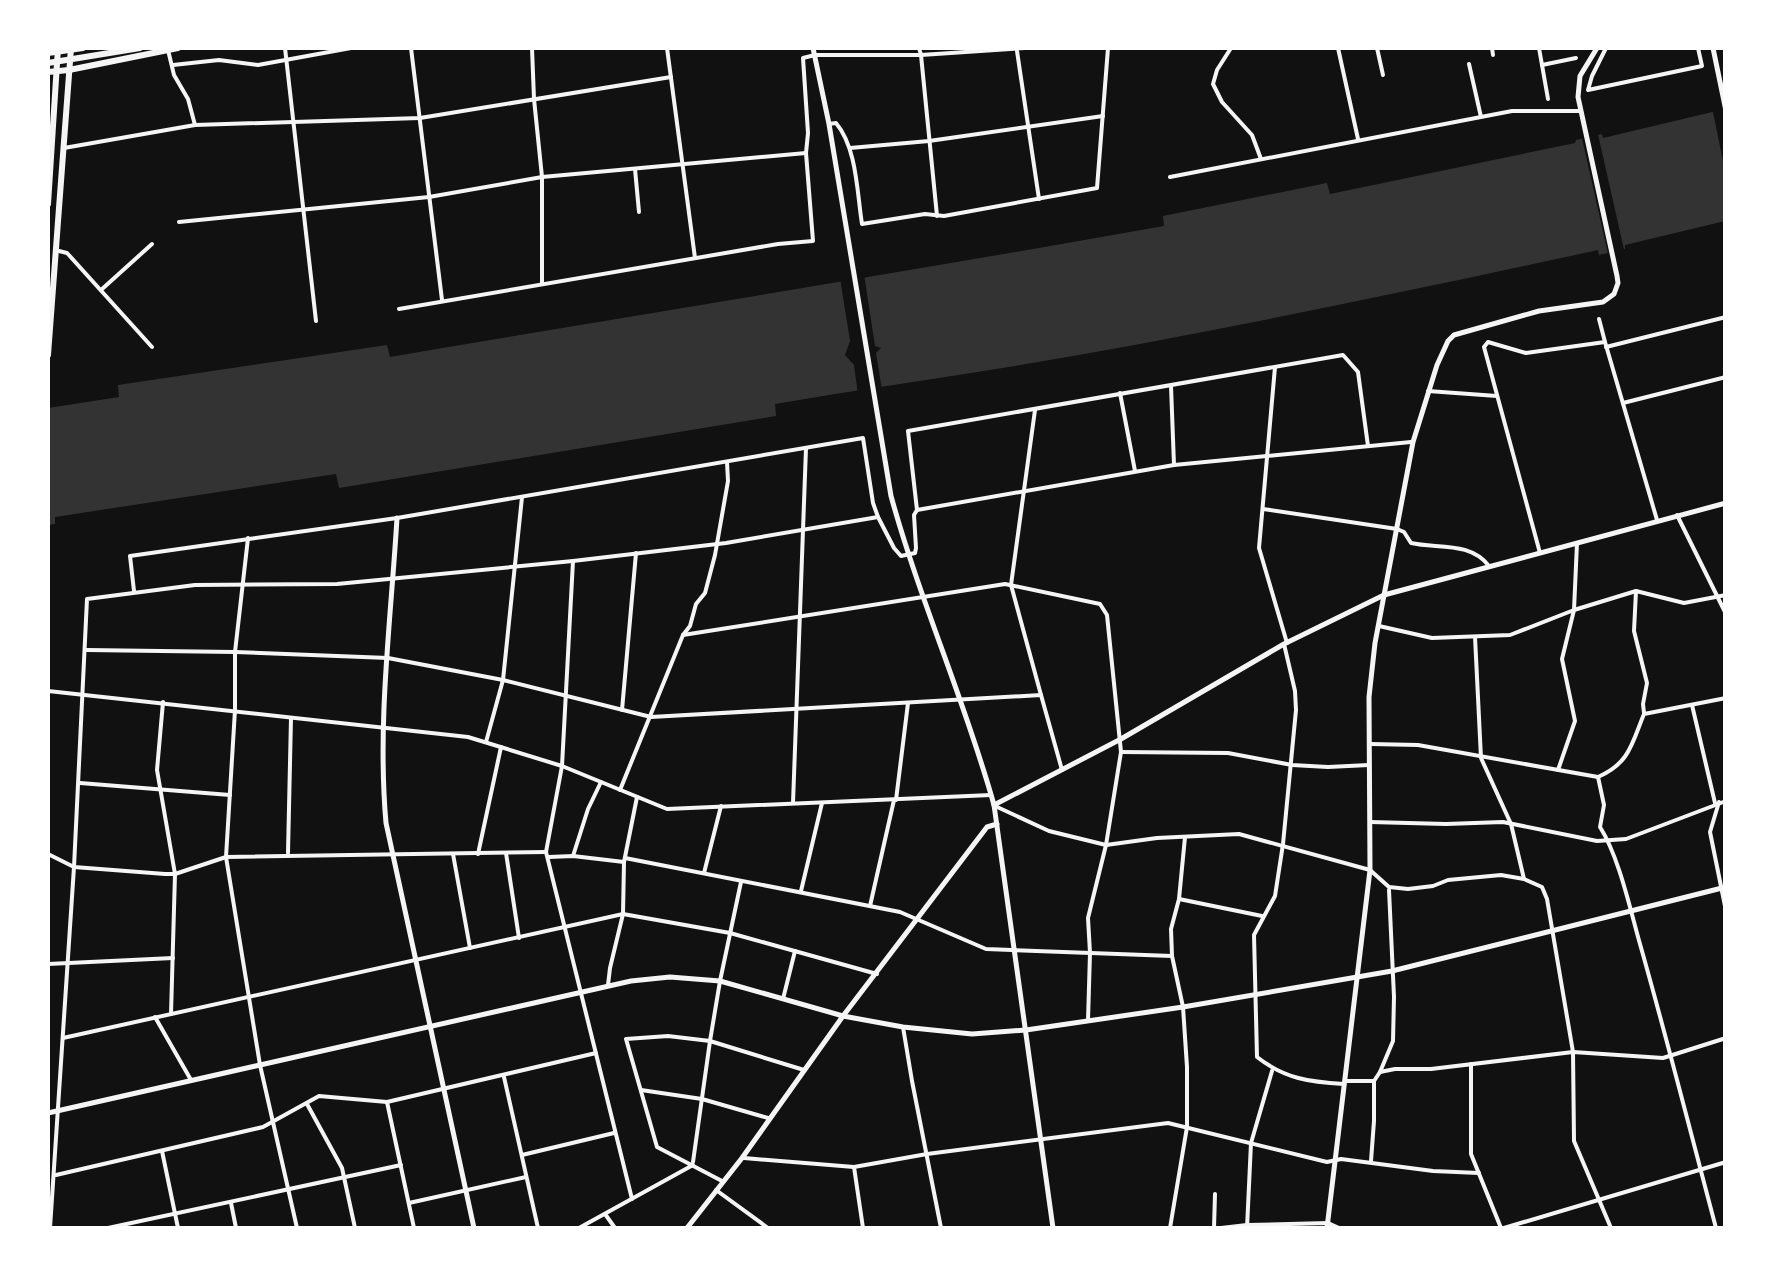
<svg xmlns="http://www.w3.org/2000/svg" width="1773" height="1276" font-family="'Source Sans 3',sans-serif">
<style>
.water{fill:#333}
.pier{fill:#111}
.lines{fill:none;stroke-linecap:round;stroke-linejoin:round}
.minor{stroke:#f5f5f5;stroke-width:4}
.tertiary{stroke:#f5f5f5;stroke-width:5}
.primary{stroke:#f5f5f5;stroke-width:6}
.trunk{stroke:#f5f5f5;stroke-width:6}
</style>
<rect width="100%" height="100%" fill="#111"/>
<path class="water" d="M1725,109V221L1625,245V249L1599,255L1598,250C1405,292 1210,333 1015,366C935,379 855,390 775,404L776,416L339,488L336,474L55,517V524L48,525V408L119,397L118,385L387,345L390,357C648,313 906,272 1164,226L1163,216L1327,183L1330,194L1575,143L1576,140L1602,134L1603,138Z"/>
<g class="pier">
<path d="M1725,104H1726L1725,171L1712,107Z"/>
<path d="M1597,130L1625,254L1609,258L1581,134Z"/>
<path d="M864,274L875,346L881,348L876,353L882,390L858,395L854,365L845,355L850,341L840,278Z"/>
</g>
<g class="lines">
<g class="minor">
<path d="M285,48L316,321"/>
<path d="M411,48L442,300"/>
<path d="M532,48L534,99L542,177V283"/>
<path d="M667,48L695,258"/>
<path d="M919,48L921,55L937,216"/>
<path d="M1230,48H1248"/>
<path d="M1231,48L1217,70L1213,84L1222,102L1252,135L1261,159"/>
<path d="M1338,48L1358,139"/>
<path d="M1377,48L1383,75"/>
<path d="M1492,48L1493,55"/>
<path d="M1539,48L1548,99"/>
<path d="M1606,48L1592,76L1588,90L1702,66L1698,48"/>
<path d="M168,50L174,75L188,99L195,125"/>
<path d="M1017,51L1039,199"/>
<path d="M1469,64L1481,117"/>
<path d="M173,65L219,60L258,65L351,48"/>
<path d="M1542,65L1576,58"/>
<path d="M829,124L836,123C857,148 857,193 862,224L925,214L944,216L1097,188L1108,48"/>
<path d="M64,148L195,125L420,118L671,77"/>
<path d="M850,148L929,141L1103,116"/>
<path d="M635,169L639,212"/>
<path d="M1170,177L1512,111H1581"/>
<path d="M179,222L429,197L542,177L806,153"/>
<path d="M59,251L67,253L152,347"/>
<path d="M101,290L152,244"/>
<path d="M399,309L778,244L813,241L806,153L808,133L803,58L815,55H921L1025,48"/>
<path d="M1599,319L1605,342"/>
<path d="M1606,347L1726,317"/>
<path d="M1275,367L1259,548L1287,643"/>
<path d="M1171,386L1174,465"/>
<path d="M1428,391L1497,396"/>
<path d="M1120,393L1135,471"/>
<path d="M1623,403L1726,377"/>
<path d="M1035,410L1011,585L1041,695"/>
<path d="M1263,509L1397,529L1404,532L1411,543C1437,549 1470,541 1489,566"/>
<path d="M917,510L908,431L1343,355L1358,372L1368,446"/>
<path d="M1677,515L1726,614"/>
<path d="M248,538L235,652V710L226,857L260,1065L297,1228"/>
<path d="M1540,553L1484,347L1488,342L1526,353L1605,342L1657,520"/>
<path d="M573,561L562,766L546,852L632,1199"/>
<path d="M134,591L130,556L397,518L863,438L873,503L878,517"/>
<path d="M1636,591L1634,631L1647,683L1643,704L1644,713"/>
<path d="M1379,626L1432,638L1510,635L1574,610L1636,591L1684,603L1726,595"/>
<path d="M683,635L1005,584L1100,604L1107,615L1121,752L1106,845L1088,918L1090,953L1088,1021"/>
<path d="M1475,637L1481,758L1511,824L1524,879L1542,887L1547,899L1573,1052L1574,1141L1611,1228"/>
<path d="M1284,644L1295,691L1296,710L1283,844L1275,896L1254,935L1257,1057C1285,1079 1310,1082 1344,1084"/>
<path d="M86,650L235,652L388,658L503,680L651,717L1041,695L1062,770"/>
<path d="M48,691L468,737L562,766L667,809L991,795"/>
<path d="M163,702L157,770L175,874L171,1014"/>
<path d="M1692,705L1715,803"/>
<path d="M622,710L636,553"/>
<path d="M486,742L503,680L522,497"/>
<path d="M1371,744L1418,745L1598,777C1630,763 1632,743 1644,714L1726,698"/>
<path d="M1121,752L1228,753L1292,765L1328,767L1369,765"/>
<path d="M1558,770L1575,721L1562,659L1574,610L1577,543"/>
<path d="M1598,777L1604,805L1600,827C1619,857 1630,909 1640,944C1667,1039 1691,1134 1716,1228"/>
<path d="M80,783L230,795"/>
<path d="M620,790L683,635L690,626L696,604L705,593L715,555L728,481L727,462"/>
<path d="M896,800L908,703"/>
<path d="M1719,802L1710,832L1726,911"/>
<path d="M793,803L806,448"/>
<path d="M995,806L1049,831L1106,845L1157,838L1239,834L1370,870L1389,887L1408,889L1433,886L1448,880L1501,875L1524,879"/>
<path d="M1370,822L1446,824L1503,822L1597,841L1626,839L1726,801"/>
<path d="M288,853L291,718"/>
<path d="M506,853L519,938"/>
<path d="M48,854L74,867L165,874H175L226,857L546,852"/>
<path d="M453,854L470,948"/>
<path d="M478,854L501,747"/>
<path d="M573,856L588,809L601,782"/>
<path d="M549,857L573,856L624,862"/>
<path d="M625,858L900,912L986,949L1172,956"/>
<path d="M704,873L721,806"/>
<path d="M801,891L822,803"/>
<path d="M1179,899L1262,916"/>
<path d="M870,906L894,800"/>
<path d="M48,964L173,958"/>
<path d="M608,985L610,968L623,914L624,862L637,797"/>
<path d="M783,999L795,951"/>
<path d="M155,1017L191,1080"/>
<path d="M903,1027L912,1081L941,1228"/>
<path d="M63,1038L623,914L730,933L877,974"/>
<path d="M1471,1064V1154L1501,1228"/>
<path d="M1380,1072L1393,1041L1394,997L1389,890"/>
<path d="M504,1077L538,1228"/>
<path d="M1345,1081H1374L1380,1072L1395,1069H1431L1573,1052L1663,1058L1726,1038"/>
<path d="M641,1090L702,1099L768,1118"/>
<path d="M387,1102L414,1228"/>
<path d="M307,1104L342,1168L355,1228"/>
<path d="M162,1151L178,1228"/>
<path d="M522,1155L614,1133"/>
<path d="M744,1158L854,1167L927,1154L1168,1123L1327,1162L1341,1159L1433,1171L1479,1173"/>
<path d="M1371,1161L1374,1121V1081"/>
<path d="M693,1162L710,1041L804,1070"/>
<path d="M854,1167L863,1228"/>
<path d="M56,1175L263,1127L319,1096L387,1102L596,1053"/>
<path d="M722,1181L657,1147L626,1039L668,1036L710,1041L720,981L741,882"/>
<path d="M716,1190L768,1228"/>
<path d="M231,1203L236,1228"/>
<path d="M409,1203L526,1177"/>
<path d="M605,1214L615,1228"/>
<path d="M50,1228L74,867L87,599L195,585L337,584L573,561L726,543L878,517L894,548L901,556L915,553L916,548L914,515L917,510L1174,465L1411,442"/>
<path d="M108,1228L401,1165"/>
<path d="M579,1228L693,1165"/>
<path d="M1170,1228L1187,1127V1067L1183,1007L1172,956L1171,929L1179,899L1185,837"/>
<path d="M1214,1228L1215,1194"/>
<path d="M1221,1228L1247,1225L1328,1223L1339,1228"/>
<path d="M1247,1228L1251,1143L1272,1071"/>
<path d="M1504,1228L1726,1162"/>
</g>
<g class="tertiary">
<path d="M813,48L829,124L891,496C920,601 965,701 994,805L1053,1228"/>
<path d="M1713,48L1726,111"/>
<path d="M397,518C391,619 377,722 386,823L474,1228"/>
<path d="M994,805L1121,739L1284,644L1384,595L1726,503"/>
<path d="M48,1113L631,981L670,977L720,981L843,1016L903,1027L972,1034L1026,1030L1183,1007L1392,971L1726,887"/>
<path d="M687,1228L742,1158L843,1016L987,827L997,824"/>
<path d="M1327,1228L1370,870L1369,697L1375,643L1413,442L1437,365L1448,341L1454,335L1539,311L1603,302L1614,294L1618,283L1617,276L1578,97L1580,76L1597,48"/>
</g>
<g class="primary">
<path d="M48,53L83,48"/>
<path d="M48,63L140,48"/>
<path d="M48,72L69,70L178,48"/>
</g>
<g class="trunk">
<path d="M48,204L58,48"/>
<path d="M48,355L71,48"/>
</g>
</g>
<rect width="1773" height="1276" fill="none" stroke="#ffffff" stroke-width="100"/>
</svg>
